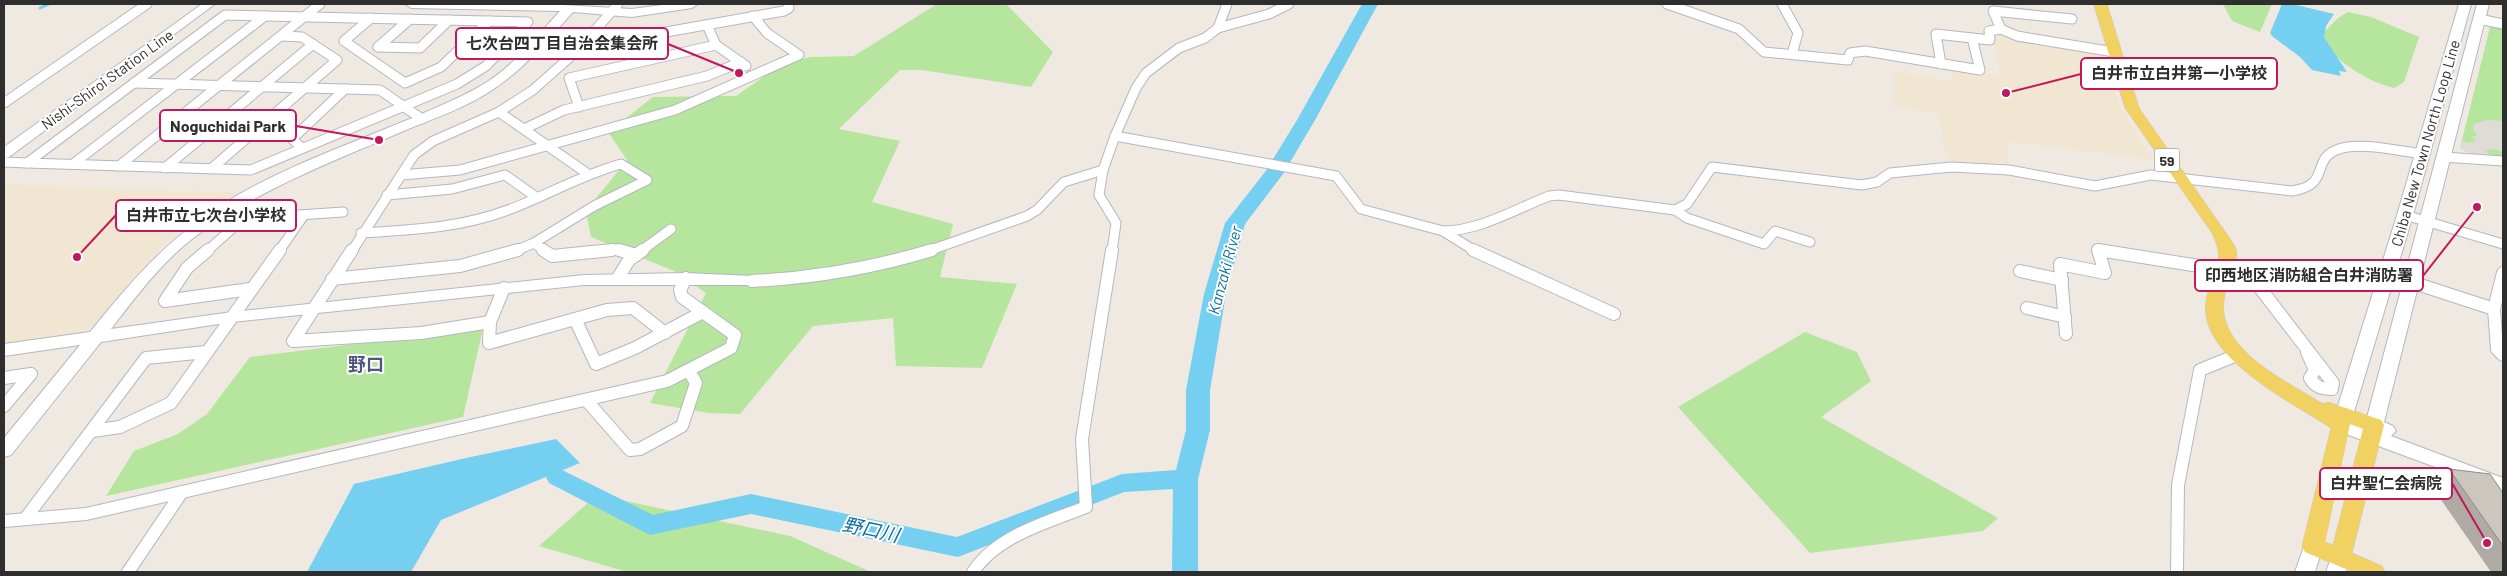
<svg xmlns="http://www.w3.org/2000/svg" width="2507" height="576" font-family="Barlow,'Noto Sans JP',sans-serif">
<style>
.education{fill:#f0e6d1}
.green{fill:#b6e59e}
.plaza{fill:#dfdcd8}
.water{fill:#75cff0}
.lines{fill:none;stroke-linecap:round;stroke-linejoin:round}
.stream{stroke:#75cff0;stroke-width:3}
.river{fill:#75cff0;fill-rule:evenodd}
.street-far1-casing{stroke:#b4b7c1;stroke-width:11}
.street-casing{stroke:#b4b7c1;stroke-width:14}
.secondary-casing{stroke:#b4b7c1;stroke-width:2}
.primary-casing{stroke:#c9c9c9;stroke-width:1}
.street-far1{stroke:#fff;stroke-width:9}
.street{stroke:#fff;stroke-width:12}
.secondary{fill:#fff;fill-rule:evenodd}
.primary{fill:#f2d163;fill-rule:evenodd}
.wall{fill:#afaba4}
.building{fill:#cbc7bf;stroke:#8e8b86}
.labels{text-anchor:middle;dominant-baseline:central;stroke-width:4;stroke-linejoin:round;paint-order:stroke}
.shield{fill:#fff;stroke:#6d6d6d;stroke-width:1}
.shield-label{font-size:14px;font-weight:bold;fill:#2e2e2e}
.street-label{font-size:15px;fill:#2e2e2e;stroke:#fff}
.water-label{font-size:16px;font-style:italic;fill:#0d6fa3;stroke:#fff}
.quarter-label{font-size:18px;font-weight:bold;fill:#4d5680;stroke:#fff}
.near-water-label{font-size:19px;font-style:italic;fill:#0d6fa3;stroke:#fff}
.leader{fill:none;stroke:#c2185b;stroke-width:2}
.callout-dot{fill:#c2185b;stroke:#fff;stroke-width:2}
.callout{fill:#fff;stroke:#c2185b;stroke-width:2}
.callout-label{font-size:16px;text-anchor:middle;font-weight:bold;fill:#2e2e2e}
</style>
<rect width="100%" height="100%" fill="#efe9e1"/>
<g class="education">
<path d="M1999,33L2105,54L2119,105L2150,155L2156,160L2006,141L2009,165L1953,163L1946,153L1939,114L1895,107V72L1953,81L1951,68L2000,76L1993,34Z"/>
<path d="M4,185L238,193L196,217L158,249L93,327L80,333L4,344Z"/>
</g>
<g class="green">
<path d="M937,4H1006L1053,52L1031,87L922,70H900L839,129L900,141L872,202L953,224L940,277L1017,284L982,368L896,366L893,318L813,326L740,414L709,413L650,403L706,293L674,271L591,237L586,211L627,160L608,132L653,97L736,96L782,64L811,57L854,56Z"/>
<path d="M2223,4H2272L2260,32L2232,21Z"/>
<path d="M2348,12L2371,17L2419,37L2404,82L2394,88C2362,80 2341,62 2317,39L2338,18Z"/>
<path d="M2491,23L2503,25V156L2471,154L2460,148Z"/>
<path d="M483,328L463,417L106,496L134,451L178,434L207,414L250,357Z"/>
<path d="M1805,332L1857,352L1871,381L1821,417L1998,518L1983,531L1810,553L1678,407Z"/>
<path d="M597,495L790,536L871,572H627L539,546Z"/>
</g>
<path class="plaza" d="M2487,120L2503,121V152L2493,149L2485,151L2492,155L2471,154L2460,148L2462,140L2468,143L2476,141L2472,137L2477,135L2473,129L2474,124Z"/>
<g class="water">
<path d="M2282,4H2292L2334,14L2326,26L2324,37L2347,72L2339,71L2341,76L2312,70L2300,57L2272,36L2270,33Z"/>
<path d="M556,439L580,463L441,520L411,572H307L354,484L466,458Z"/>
</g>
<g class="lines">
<path class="stream" d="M40,8L49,4"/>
<path class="river" d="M1362,4H1378L1315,120L1283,174L1245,224L1226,294L1210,390V430L1198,479V572H1172L1173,489L1124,492L958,557L751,514L650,535L549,483L546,477L549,471L558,468L653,515L751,494L957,537L1122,474L1176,470L1186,430V390L1204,294L1225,223L1265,172L1297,120Z"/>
<defs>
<g id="street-far1">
<path d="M1667,4L1739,29L1764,52L1848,60L1850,53L1865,51L1980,70L1972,38"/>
<path d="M1782,4L1798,33L1792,54"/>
<path d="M225,15L528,22L486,66L457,84L251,170L27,163Z"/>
<path d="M371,18L344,41L405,83L441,67L489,21"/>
<path d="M2479,19L2503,24"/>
<path d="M707,25L716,45L746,66"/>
<path d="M1218,28L1227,4"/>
<path d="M2001,29L1993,11L2072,19"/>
<path d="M584,43H604L784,11L789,8L788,4"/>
<path d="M378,47L420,48L449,20"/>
<path d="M378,47L410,19"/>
<path d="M1941,64L1936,34L1990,40L1989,31L2001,29L2017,36L2114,52"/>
<path d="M134,83L380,90L422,119"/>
<path d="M4,103L147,4"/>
<path d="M579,107L569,78L716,45"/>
<path d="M499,112L588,174"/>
<path d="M524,129L564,110L707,76L741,62"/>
<path d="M1115,136L1336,176L1361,209L1443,231C1479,231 1516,209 1549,196L1559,195L1675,210L1687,204L1712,167L1862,185L1877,182L1890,173L1951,167L2009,170L2095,186L2151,175L2292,191C2330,185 2312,162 2334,151C2355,140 2399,151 2422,154"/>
<path d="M302,148L292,139L345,89"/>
<path d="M2443,157L2503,161"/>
<path d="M4,162L27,163"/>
<path d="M73,164L265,16"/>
<path d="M119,166L320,4"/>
<path d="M165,168L313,44"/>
<path d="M211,169L337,60L302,37L281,36"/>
<path d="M401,175L460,170L675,110L799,55L767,33L753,16"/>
<path d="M387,195L452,189L505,175L536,197"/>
<path d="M1675,210L1687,218L1764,244L1775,231L1810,242"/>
<path d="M2405,215L2503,244"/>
<path d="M207,221L343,212"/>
<path d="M1443,231L1475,251"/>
<path d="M361,233C410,230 461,228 508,210C546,196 581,175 621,164L647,180L594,206L534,243L515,251"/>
<path d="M534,243L545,251"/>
<path d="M207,251L243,219"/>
<path d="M279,251L304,215"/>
<path d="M352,251L414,155L433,141L499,112L533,90L578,50L618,4"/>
<path d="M600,251L617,249L623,251"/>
<path d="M641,251L671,229"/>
<path d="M928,251L1027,216L1037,210L1064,182L1103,170"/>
<path d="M1112,251L1116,223L1099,195L1103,170L1115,136L1136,88L1146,73L1179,48L1205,38L1218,28L1269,14L1289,4"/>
<path d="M2098,251H2103"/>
</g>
<g id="street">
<path d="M208,250L187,268L165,301L250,289"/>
<path d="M352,250L293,341L421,333L490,322"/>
<path d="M543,250L552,256L612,250"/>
<path d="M619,250L636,255"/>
<path d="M1473,250L1614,314"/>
<path d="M2226,267L2250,275L2333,383L2332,389C2322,389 2315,387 2310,378L2315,370L2307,352"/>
<path d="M2020,271L2062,280"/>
<path d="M2503,273L2494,309L2497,349L2503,355"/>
<path d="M618,278L629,260L643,250"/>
<path d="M332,279L460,266L518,250"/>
<path d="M752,281C813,278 873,268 932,250"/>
<path d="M2411,282L2494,309"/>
<path d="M504,288L490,322L489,343L607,310L633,308L665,333"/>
<path d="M2027,308L2065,317"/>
<path d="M575,319L596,364L635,348L703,312"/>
<path d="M2066,334L2060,264L2105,273L2098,250L2225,270"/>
<path d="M4,378L31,374L4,406"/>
<path d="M587,401L630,450L640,449L682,426L696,383L689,371"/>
<path d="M92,431L120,427L171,403L280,250"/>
<path d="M25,519L146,358L206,352"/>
<path d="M4,521L86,514L667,381L731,348L735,335L682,297L680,290L686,278"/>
<path d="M128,572L182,492"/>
<path d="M973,572C996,536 1048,522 1086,507L1082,439L1112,250"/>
<path d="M2177,572L2178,485L2200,370L2237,355"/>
</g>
<g id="secondary">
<path d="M202,4H215L9,157L4,158V147Z"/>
<path d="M405,4H546L632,9L669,4H698L692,8L632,17L573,12C549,38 527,66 498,86C471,106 437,117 406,130C332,162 256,190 192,239C160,264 135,298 111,329L232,312L584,275L686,273L752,276L758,277L760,281L758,285H584L232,322L101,342L11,455L4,457V438L80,345L4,356V344L90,332C133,279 167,239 226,202C283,167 350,144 412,118C437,107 463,97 487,82C515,64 537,36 560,11L411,8Z"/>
<path d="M2459,4H2471L2413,215L2351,422L2366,427L2365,425L2477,4H2489L2384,422L2393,426L2396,431L2391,436L2503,478V492L2335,430L2332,425L2397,215Z"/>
<path d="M2313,538L2320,541L2323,546L2315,572H2295L2306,541Z"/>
<path d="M2340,550L2347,552L2350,558L2346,572H2326L2333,552Z"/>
</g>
<path id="primary" d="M2094,4H2107L2139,108L2235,246C2241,262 2229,278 2225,294C2212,348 2285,380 2323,404L2328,402L2381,420L2384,425L2352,553L2382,566L2385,572H2353L2305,552L2302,546L2331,428C2293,403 2198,357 2206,302C2211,270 2228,266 2212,233L2125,108ZM2350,424L2363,429L2333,545L2325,542Z"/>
</defs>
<use href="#street-far1" class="street-far1-casing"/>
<use href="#street" class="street-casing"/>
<use href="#secondary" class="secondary-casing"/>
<use href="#primary" class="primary-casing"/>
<use href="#street-far1" class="street-far1"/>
<use href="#street" class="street"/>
<use href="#secondary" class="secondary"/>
<use href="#primary" class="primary"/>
</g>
<path class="wall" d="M2449,469L2503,493V572H2491L2433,488Z"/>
<path class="building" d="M2449,469L2490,474L2503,493V546Z"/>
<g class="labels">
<rect class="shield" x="2154.5" y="148.5" width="25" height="23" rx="4"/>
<g class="shield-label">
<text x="2167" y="160">59</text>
</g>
<g class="street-label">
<text transform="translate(107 79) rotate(-36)">Nishi-Shiroi Station Line</text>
<text transform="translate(2425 143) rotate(-74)">Chiba New Town North Loop Line</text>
</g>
<g class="water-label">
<text transform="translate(1224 270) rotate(-75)">Kanzaki River</text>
</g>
<g class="quarter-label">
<text x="366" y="364">野口</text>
</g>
<g class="near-water-label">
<text transform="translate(871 529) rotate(12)">野口川</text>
</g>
</g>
<path class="leader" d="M739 73L668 44M2006 93L2081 74M379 140L296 126M77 257L116 215M2477 207L2423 276M2487 543L2452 483"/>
<g class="callout-dot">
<circle cx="739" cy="73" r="5"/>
<circle cx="2006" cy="93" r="5"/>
<circle cx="379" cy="140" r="5"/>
<circle cx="77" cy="257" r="5"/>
<circle cx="2477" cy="207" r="5"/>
<circle cx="2487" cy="543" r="5"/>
</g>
<g class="callout">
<rect x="456" y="28" width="212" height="31" rx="5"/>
<rect x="2081" y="58" width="196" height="31" rx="5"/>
<rect x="160" y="110" width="136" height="31" rx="5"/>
<rect x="116" y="200" width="180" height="31" rx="5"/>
<rect x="2195" y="260" width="228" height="31" rx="5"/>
<rect x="2320" y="468" width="132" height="31" rx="5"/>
</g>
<g class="callout-label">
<text x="562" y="49">七次台四丁目自治会集会所</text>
<text x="2179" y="79">白井市立白井第一小学校</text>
<text x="228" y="132">Noguchidai Park</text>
<text x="206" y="221">白井市立七次台小学校</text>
<text x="2309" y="281">印西地区消防組合白井消防署</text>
<text x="2386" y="489">白井聖仁会病院</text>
</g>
<rect width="2507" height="576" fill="none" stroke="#2e2e2e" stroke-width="10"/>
</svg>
